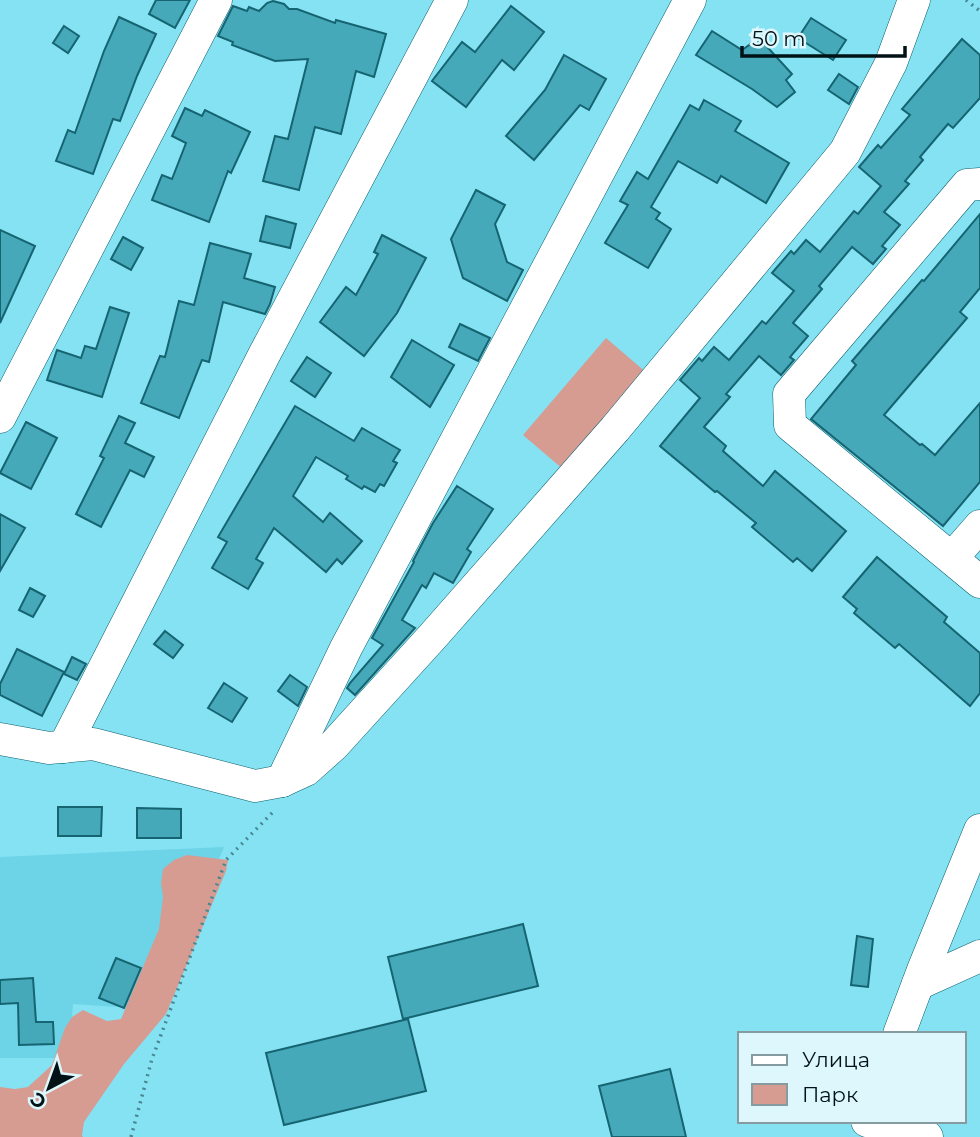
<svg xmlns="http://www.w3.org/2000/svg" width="980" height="1137" viewBox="0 0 980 1137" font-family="Montserrat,sans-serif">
  <rect width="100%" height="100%" fill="#84e2f3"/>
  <polygon fill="#6cd4e6" points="224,847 191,925 161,1010 73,1004 69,1058 0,1058 0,857"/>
  <g fill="#d69c91">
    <polygon points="606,338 648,374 564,470 523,435"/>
    <polygon points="187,855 228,860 226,871 166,1014 124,1064 84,1122 82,1135 83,1137 0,1137 0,1087 15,1089 28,1087 52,1065 65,1028 72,1017 83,1010 107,1021 121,1019 159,929 163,897 161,883 163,869 174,860"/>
  </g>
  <g fill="#45a9ba" stroke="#166471" stroke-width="2">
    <polygon points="156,0 190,0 175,28 149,14"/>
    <polygon points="273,1 284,4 289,9 297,9 335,23 336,20 386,34 374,77 356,71 341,134 315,127 299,190 263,181 275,136 288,139 308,59 275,61 232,45 233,42 218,36 233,6 247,11 249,7 259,11 267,3"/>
    <polygon points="511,6 544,32 514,70 502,60 466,107 432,81 462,42 475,52"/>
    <polygon points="119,17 156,34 137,76 120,121 113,119 93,174 56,161 68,130 75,133 104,51"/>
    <polygon points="811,18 846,40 833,60 798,38"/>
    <polygon points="64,26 79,36 68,53 53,43"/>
    <polygon points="712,31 742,50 759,38 792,74 786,80 795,92 777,107 752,89 696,55"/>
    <polygon points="962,39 980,55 980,98 953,128 948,124 920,157 923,160 905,181 909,184 884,212 900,225 882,246 886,249 873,264 852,247 819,286 822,289 793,323 808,336 790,357 794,360 781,375 759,356 726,394 730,397 704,427 726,446 723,451 763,486 775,471 846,531 812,571 797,558 793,562 752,527 756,523 717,491 715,492 660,446 700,398 680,380 699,358 702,361 714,347 729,360 762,321 766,324 794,291 772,273 791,251 794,254 806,240 820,252 854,211 858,214 881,186 859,167 878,145 881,148 910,115 902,109"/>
    <polygon points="564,55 606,79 589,110 580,105 534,160 506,136 545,90"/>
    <polygon points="839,74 858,87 849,104 828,90"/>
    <polygon points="704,100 741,121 735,131 789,163 766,203 721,176 717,183 678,161 651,207 660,213 656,219 671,229 648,268 605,243 628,205 620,201 637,172 648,179 690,105 699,110"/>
    <polygon points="185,108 202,116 205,110 250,132 231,173 228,171 209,222 152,200 162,175 172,179 186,143 172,136"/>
    <polygon points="476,190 505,205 495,224 507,262 523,270 507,301 463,278 451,239"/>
    <polygon points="980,214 980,288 960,312 967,318 884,415 920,445 922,444 935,455 980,403 980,482 943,526 811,419 856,365 852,361 922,280 924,281"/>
    <polygon points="266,216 296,224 290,248 260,241"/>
    <polygon points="0,230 35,246 0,323"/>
    <polygon points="382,235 426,258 397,313 364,356 320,322 346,287 356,295 378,254 374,252"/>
    <polygon points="123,237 143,248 131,270 111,259"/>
    <polygon points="210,243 251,254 244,278 275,287 270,304 265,314 223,302 209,362 202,360 179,418 141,403 160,356 165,357 179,301 194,305"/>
    <polygon points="110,307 129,313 102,397 47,380 57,350 81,358 85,346 96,349"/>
    <polygon points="460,324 490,338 478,361 449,347"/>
    <polygon points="412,340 454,365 430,407 391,377"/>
    <polygon points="307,357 331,373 315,397 291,381"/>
    <polygon points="295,406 354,441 362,428 400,450 393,461 397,463 384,486 380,484 375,492 364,486 362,489 346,479 348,476 316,457 293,496 323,522 330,513 362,541 342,564 337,559 326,572 274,528 256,559 263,563 248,589 212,568 227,542 218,537"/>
    <polygon points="119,416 135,423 125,443 154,457 144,477 130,470 101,527 76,514 104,458 100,456"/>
    <polygon points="26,422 57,438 31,489 0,473"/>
    <polygon points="457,486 493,509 467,549 471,552 453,583 434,573 426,588 422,585 402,620 415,628 355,695 347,688 350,683 383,645 372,638 414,562 413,561 433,523"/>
    <polygon points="0,514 25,528 0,571"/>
    <polygon points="877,557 947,617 944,622 980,653 980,693 970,706 899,644 895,648 854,613 857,609 843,597"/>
    <polygon points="30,588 45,596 33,617 19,610"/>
    <polygon points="165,631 183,645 173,658 154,644"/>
    <polygon points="17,649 64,672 42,716 0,695 0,684"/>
    <polygon points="72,657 86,664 77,680 64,674"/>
    <polygon points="290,675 307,687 298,706 278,691"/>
    <polygon points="224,683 247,698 232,722 208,708"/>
    <polygon points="58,807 102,807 101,836 58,836"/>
    <polygon points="137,808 181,809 181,838 137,838"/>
    <polygon points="523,924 538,986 403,1019 388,957"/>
    <polygon points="857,936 873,939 868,987 851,985"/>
    <polygon points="116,958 141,968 124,1008 99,998"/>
    <polygon points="33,978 36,1022 53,1022 54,1044 19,1045 18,1003 0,1004 0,980"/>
    <polygon points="408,1019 426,1091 284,1125 266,1053"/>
    <polygon points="670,1069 686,1137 612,1137 599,1086"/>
  </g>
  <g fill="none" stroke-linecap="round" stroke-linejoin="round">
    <g stroke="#0c5f6b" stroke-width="33">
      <g id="minor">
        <polyline points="980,184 967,185 789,394 790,425 980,582"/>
        <polyline points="0,417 216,0"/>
        <polyline points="952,558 980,526"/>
        <polyline points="0,739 49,748 93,744 255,786 282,781 346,648 690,0"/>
        <polyline points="64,747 264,355 452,0"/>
        <polyline points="282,781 306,770 334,745 433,636 615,429 845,152 891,63 914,0"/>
        <polyline points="918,984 980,956"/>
        <polyline points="899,1034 923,970 980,830"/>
        <polyline points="867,1121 927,1137"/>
      </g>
    </g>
    <g stroke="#4a8691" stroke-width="3.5" stroke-dasharray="2 5" stroke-linecap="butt">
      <polyline points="966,0 980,11"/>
      <polyline points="131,1137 152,1059 226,860 274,811"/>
    </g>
    <use href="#minor" stroke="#fff" stroke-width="32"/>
  </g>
  <rect x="738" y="1032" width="228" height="91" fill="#ddf7fc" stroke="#859ba0" stroke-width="2"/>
  <rect x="752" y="1055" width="35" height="10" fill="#ffffff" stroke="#859ba0" stroke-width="2"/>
  <text x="802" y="1067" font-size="21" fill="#011216">Улица</text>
  <rect x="752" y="1084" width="35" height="21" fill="#d69c91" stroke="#859ba0" stroke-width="2"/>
  <text x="802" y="1102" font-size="21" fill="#011216">Парк</text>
  <g transform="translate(49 1088) rotate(221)" stroke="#ddf7fc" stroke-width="5" paint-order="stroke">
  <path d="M0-5L12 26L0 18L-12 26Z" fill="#011216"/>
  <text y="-10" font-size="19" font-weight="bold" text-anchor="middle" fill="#011216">С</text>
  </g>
  <path d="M742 46v10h163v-10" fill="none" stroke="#011216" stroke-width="3.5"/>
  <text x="752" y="46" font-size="21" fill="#011216" stroke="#ddf7fc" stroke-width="5" paint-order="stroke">50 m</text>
</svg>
